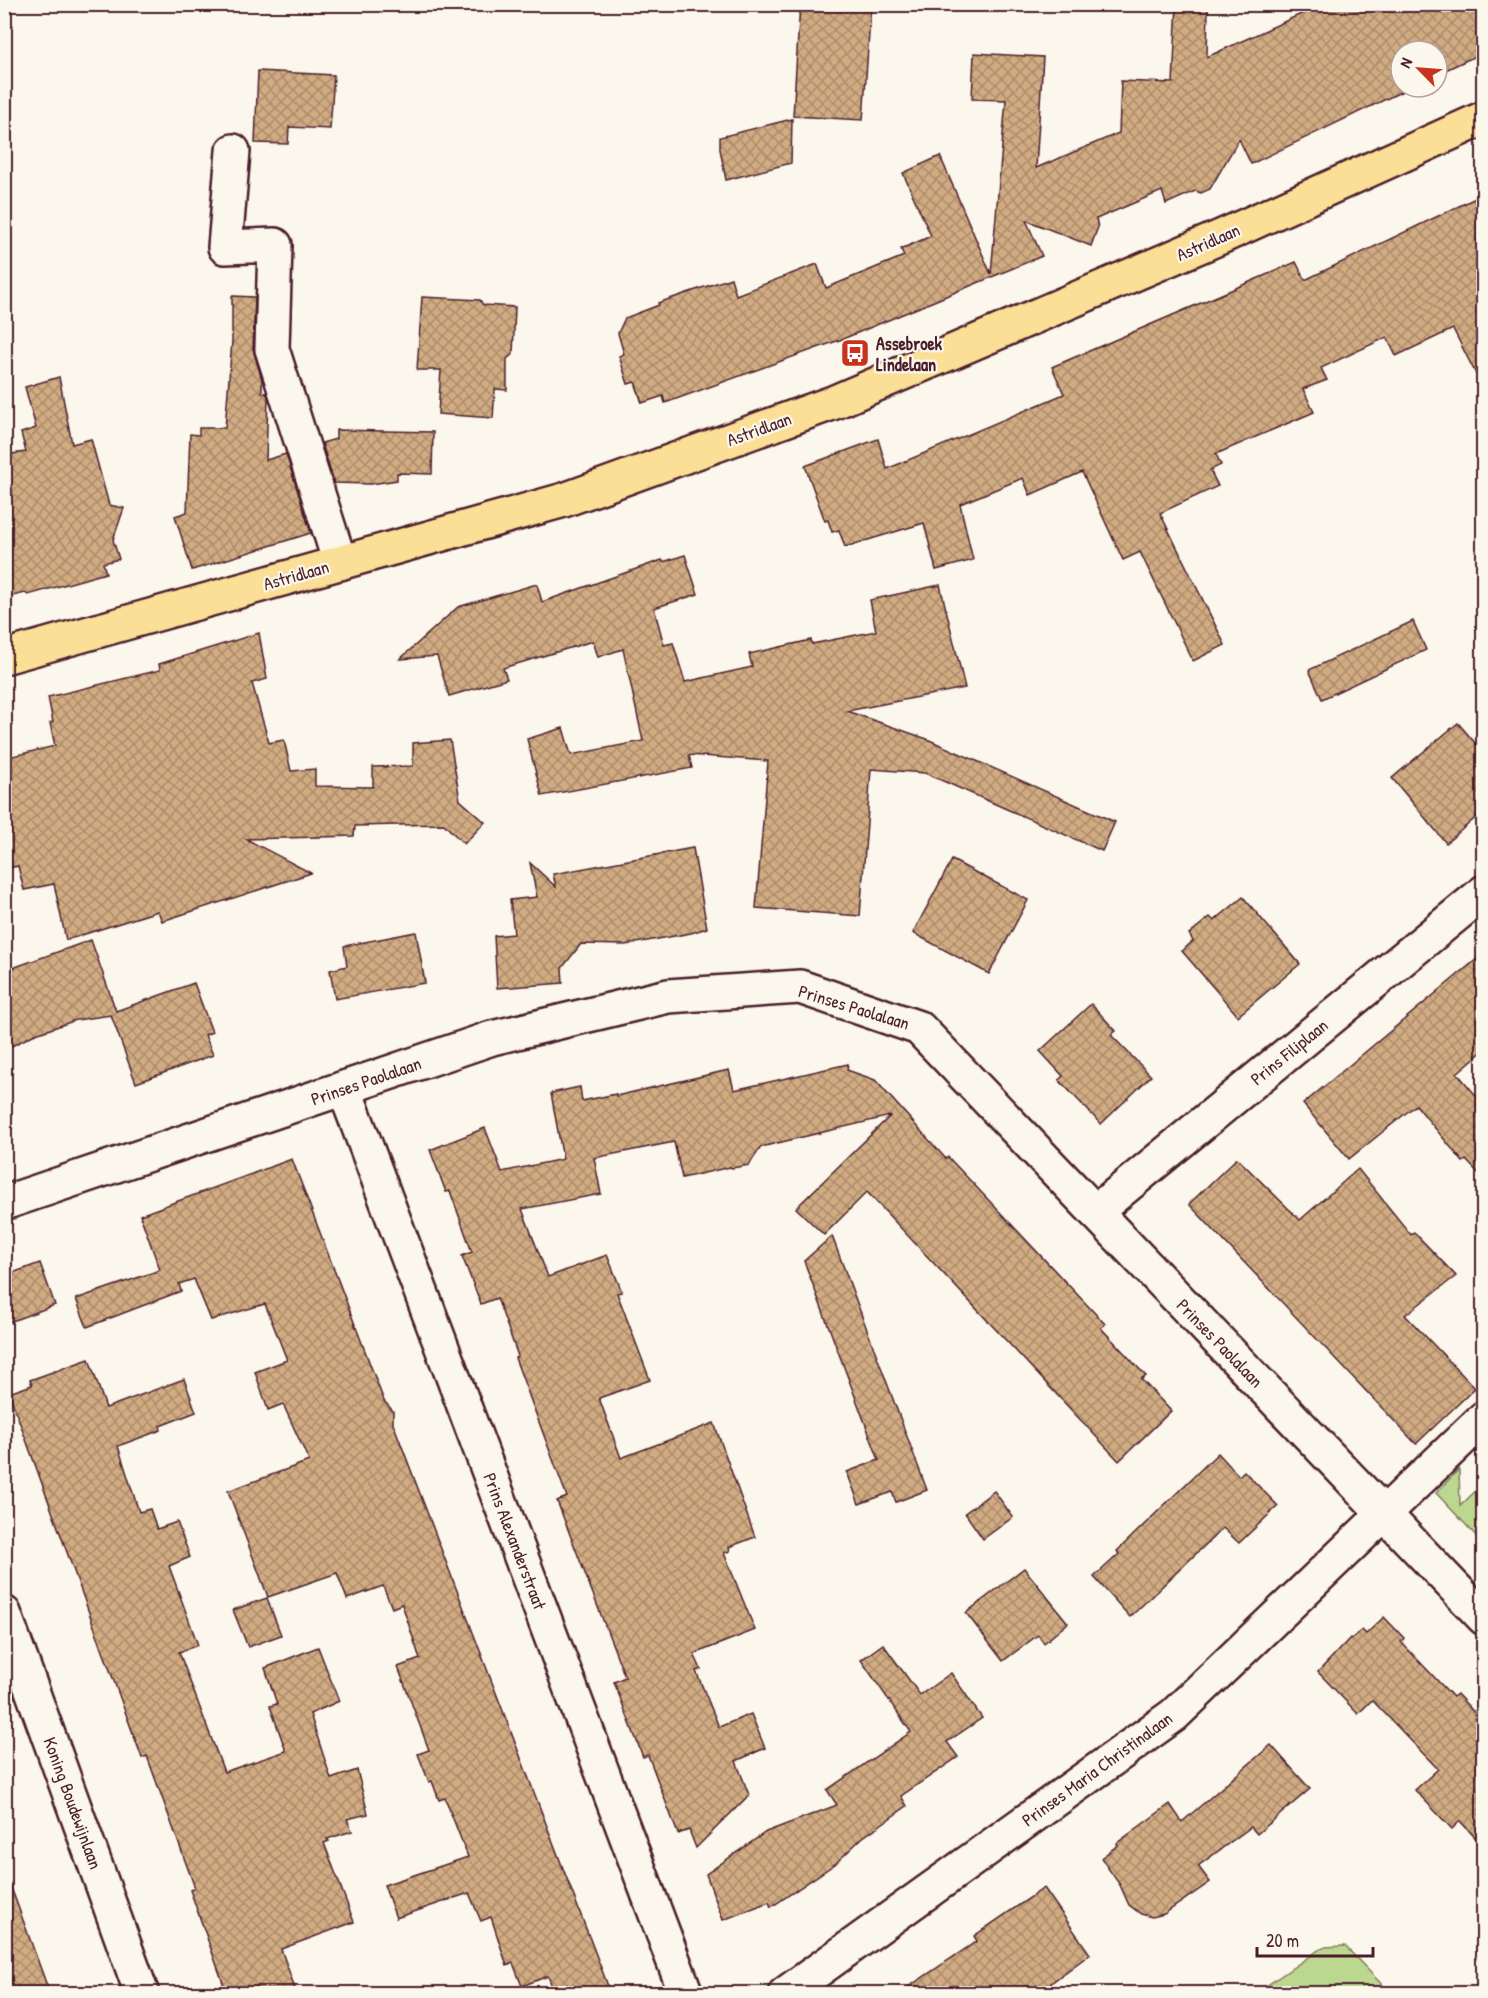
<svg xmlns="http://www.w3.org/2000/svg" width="1488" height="1998" viewBox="0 0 1488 1998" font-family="'Patrick Hand',sans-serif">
  <defs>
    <pattern id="building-cross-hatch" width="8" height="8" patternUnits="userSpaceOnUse" patternTransform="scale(1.5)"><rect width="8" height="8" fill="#d1ac83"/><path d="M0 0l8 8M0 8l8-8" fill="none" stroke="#ac8b6b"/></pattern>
  </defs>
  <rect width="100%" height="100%" fill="#fbf7ec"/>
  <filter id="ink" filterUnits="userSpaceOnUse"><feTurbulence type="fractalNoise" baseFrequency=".0167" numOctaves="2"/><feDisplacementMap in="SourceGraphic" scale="12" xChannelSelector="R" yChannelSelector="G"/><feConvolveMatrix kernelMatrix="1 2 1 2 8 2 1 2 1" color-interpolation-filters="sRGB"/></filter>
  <g filter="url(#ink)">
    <g fill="#bcd78f" stroke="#837b5d" stroke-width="1.5">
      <polygon points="1459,1469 1460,1506 1483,1484 1483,1543 1436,1493"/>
      <polygon points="1345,1946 1390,1993 1256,1993 1323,1947"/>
    </g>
    <g fill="url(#building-cross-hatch)" stroke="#4a1f2b" stroke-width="1.5">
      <polygon points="800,4 871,4 863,120 793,116"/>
      <polygon points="1177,4 1208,4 1207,57 1323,4 1477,4 1484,18 1484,52 1437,74 1437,51 1401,51 1401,87 1411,87 1251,164 1239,139 1210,189 1201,193 1195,191 1166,204 1162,191 1096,219 1098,227 1091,246 1026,220 1042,256 845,338 665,403 663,396 642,403 635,382 628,384 619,356 624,354 618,333 625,318 659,305 658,303 731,278 736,295 817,264 826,288 904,256 901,249 931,236 903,173 940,156 991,274 1006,100 972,99 974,53 1043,57 1036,168 1119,133 1121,81 1173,83"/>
      <polygon points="258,71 334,75 330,129 289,127 288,144 255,143"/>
      <polygon points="792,119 791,163 726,180 720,149 720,137"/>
      <polygon points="1484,194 1484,390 1453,329 1396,356 1387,337 1321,368 1327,380 1303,389 1314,412 1216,454 1221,465 1210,470 1218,486 1160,513 1225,645 1193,661 1140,552 1123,560 1082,472 1030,495 1023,478 960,504 973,560 936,570 924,523 845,547 839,530 832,532 828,520 825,521 805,466 878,439 887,469 1064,394 1052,367 1296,262 1305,280"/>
      <polygon points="232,296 255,297 253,349 262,380 262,393 266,393 268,397 266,460 286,454 311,533 192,570 175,516 187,512 190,434 199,435 199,428 225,428 232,341"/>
      <polygon points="422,297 480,300 483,305 515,307 513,354 507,359 507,390 495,389 493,418 438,414 441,370 417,370"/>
      <polygon points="59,377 72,444 91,439 109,505 124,508 113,540 119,559 103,563 106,573 28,595 25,593 4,598 4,455 26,452 21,433 36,428 25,387"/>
      <polygon points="336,430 433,432 432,474 397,473 397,480 371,484 334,483 322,443 336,439"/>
      <polygon points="685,555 698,594 654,608 664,645 673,643 685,682 752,667 749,654 811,640 812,644 876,631 870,600 940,585 965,688 847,711 927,739 1115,822 1102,851 925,773 871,769 860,916 756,908 768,761 689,755 692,768 542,796 527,739 563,728 571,755 643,741 623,649 598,657 593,641 503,668 507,679 449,696 437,656 400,659 458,607 537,584 542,602 662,560 663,562"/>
      <polygon points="1413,621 1426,650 1322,699 1309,670"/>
      <polygon points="259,633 267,679 252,683 269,743 284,740 291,771 315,769 315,786 373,787 373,767 413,766 413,743 450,740 460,800 485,822 464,844 444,824 355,826 354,836 246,839 311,873 162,921 158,911 66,940 54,884 24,890 18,866 4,869 4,758 55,746 50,723 53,722 48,697 160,670 159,664"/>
      <polygon points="1458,723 1484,753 1484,811 1446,843 1392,778"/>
      <polygon points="693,848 707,928 691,933 625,945 581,944 562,968 563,983 497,988 494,936 514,934 510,900 537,897 530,863 556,887 553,874"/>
      <polygon points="952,860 1028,900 989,974 913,933"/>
      <polygon points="1243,897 1300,964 1238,1016 1182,951 1193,941 1189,934 1210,917 1214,921"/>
      <polygon points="416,932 425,983 335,999 330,970 347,966 344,946"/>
      <polygon points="91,940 116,1011 194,983 212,1032 205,1035 213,1055 136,1083 111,1015 76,1020 33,1035 4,1050 4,971"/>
      <polygon points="1484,953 1484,1050 1457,1073 1484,1105 1484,1179 1466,1160 1463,1162 1416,1105 1349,1159 1303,1104"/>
      <polygon points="1091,1004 1116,1031 1111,1035 1151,1076 1101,1124 1059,1080 1063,1076 1040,1051"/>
      <polygon points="848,1064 847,1070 875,1080 946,1159 948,1157 1105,1324 1101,1328 1146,1376 1141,1379 1171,1411 1119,1461 867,1192 824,1235 796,1208 890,1116 761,1147 749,1165 732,1168 730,1167 682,1178 674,1142 594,1158 601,1194 522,1209 548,1277 607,1255 622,1292 617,1293 650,1380 599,1398 621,1458 714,1423 755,1537 729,1547 730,1551 724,1553 755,1630 694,1654 701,1669 696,1671 719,1727 751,1714 765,1748 736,1761 749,1795 696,1848 689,1830 678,1834 648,1755 643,1757 614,1682 625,1677 557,1501 567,1497 515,1358 518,1356 497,1298 481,1304 462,1256 472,1252 450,1191 446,1192 430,1150 485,1128 502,1172 563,1159 551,1093 580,1087 582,1101 616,1094 616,1096 729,1070 734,1090"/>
      <polygon points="1237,1158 1300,1220 1358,1169 1411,1235 1414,1232 1456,1276 1405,1315 1475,1388 1416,1444 1189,1204"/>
      <polygon points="292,1159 384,1401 393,1411 393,1423 611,1994 555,1994 548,1976 522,1986 513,1963 507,1966 491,1917 481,1921 469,1893 396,1918 384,1885 468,1857 445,1798 439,1800 432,1781 429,1782 418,1754 429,1750 398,1667 420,1659 402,1604 392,1608 383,1586 347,1599 337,1573 268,1597 228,1491 309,1461 283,1404 268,1410 255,1372 287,1360 265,1304 211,1320 194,1279 179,1284 181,1291 87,1327 76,1299 160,1270 140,1215"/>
      <polygon points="832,1236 927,1490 896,1502 892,1492 859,1504 847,1472 879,1460 804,1261"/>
      <polygon points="40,1263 55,1305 4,1324 4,1276"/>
      <polygon points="89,1359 106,1408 184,1379 196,1412 160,1426 161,1430 118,1446 139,1512 150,1509 157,1529 177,1522 190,1557 169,1566 198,1645 179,1652 224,1772 286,1751 270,1706 277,1704 265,1668 318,1647 339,1701 310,1714 331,1779 357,1770 368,1814 347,1819 352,1831 327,1839 329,1841 324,1843 354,1922 281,1949 297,1994 227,1994 190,1890 195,1888 147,1756 142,1758 9,1393 32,1385 30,1380"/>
      <polygon points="1218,1453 1239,1476 1244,1471 1278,1506 1239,1543 1223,1528 1130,1617 1094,1577 1119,1554 1117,1551"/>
      <polygon points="994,1491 1013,1517 983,1539 965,1513"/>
      <polygon points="1024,1568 1068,1623 1044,1643 1038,1635 1003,1661 966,1613"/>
      <polygon points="267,1598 281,1635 248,1647 233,1610"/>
      <polygon points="1384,1617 1404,1638 1401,1642 1453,1697 1457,1694 1484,1723 1484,1847 1460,1821 1452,1829 1415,1790 1438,1769 1372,1700 1358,1714 1318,1672 1350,1638 1351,1639 1362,1630 1366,1634"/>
      <polygon points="883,1644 920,1695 951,1673 982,1718 947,1742 958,1757 901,1796 907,1806 862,1838 835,1864 771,1907 769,1902 723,1920 706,1874 766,1832 837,1805 827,1790 911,1732 861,1660"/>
      <polygon points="1271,1745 1310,1789 1257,1834 1251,1827 1198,1866 1210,1882 1164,1914 1152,1917 1141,1914 1129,1905 1120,1885 1101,1858 1118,1845 1117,1843 1170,1804 1182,1822"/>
      <polygon points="8,1879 50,1994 4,1994 4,1880"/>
      <polygon points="1044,1888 1090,1954 1036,1994 898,1994 977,1941 974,1936"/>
    </g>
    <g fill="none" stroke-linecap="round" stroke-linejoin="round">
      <g stroke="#4a1f2b" stroke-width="38">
        <g id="minor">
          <polyline points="233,151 225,247 275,245 272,349 340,563"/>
          <polyline points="344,1088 686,1994"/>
          <polyline points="4,1203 492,1038 668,996 800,987 919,1028 1484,1618"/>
          <polyline points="1095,1212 1484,892"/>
          <polyline points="4,1613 142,1994"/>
          <polyline points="785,1994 1174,1715 1484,1418"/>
        </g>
      </g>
      <g stroke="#4a1f2b" stroke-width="38">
        <polyline id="major" points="4,657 564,500 835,402 1223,236 1484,118"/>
      </g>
      <use href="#minor" stroke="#fbf7ec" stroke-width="33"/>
      <use href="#major" stroke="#fbdf96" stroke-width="33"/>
    </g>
  </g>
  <defs>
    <g id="bus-square" transform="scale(1.5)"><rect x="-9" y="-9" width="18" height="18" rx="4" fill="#c8321e" stroke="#fbf7ec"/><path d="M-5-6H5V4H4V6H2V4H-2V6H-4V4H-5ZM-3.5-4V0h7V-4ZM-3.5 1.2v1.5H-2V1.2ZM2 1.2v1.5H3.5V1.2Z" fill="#fff"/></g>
  </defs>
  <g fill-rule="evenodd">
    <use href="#bus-square" x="855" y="353"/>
  </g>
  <g text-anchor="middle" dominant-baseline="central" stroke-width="4.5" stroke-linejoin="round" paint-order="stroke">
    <g font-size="18" fill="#4a1f2b" stroke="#fbf7ec">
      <text transform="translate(1208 242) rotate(-24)">Astridlaan</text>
      <text transform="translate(759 429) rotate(-20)">Astridlaan</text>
      <text transform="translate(296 575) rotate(-16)">Astridlaan</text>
      <text transform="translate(854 1007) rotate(17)">Prinses Paolalaan</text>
      <text transform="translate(1289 1052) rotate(-39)">Prins Filiplaan</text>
      <text transform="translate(366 1081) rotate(-19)">Prinses Paolalaan</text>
      <text transform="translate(1220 1343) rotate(46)">Prinses Paolalaan</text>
      <text transform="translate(515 1541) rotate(69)">Prins Alexanderstraat</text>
      <text transform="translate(1097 1769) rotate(-36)">Prinses Maria Christinalaan</text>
      <text transform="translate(73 1803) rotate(70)">Koning Boudewijnlaan</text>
    </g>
    <g font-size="18" font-weight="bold" fill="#4a1f2b" stroke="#fbf7ec" text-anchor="start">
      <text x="876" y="343">Assebroek<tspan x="876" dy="21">Lindelaan</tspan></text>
    </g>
  </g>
  <rect width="1488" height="1998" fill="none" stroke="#fbf7ec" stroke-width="24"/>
  <rect x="12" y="12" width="1464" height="1974" fill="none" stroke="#4a1f2b" stroke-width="2" filter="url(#ink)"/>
  <g transform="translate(1419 69) rotate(295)"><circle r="28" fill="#fbf7ec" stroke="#b4a19f" stroke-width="1.5"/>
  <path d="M0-4.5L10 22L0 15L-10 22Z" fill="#c8321e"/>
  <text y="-9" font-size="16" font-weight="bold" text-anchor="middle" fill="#4a1f2b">N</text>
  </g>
  <path d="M1257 1947v9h116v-9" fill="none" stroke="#4a1f2b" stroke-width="3"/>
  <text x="1266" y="1947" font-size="18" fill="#4a1f2b" stroke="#fbf7ec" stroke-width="4.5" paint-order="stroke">20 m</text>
</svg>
